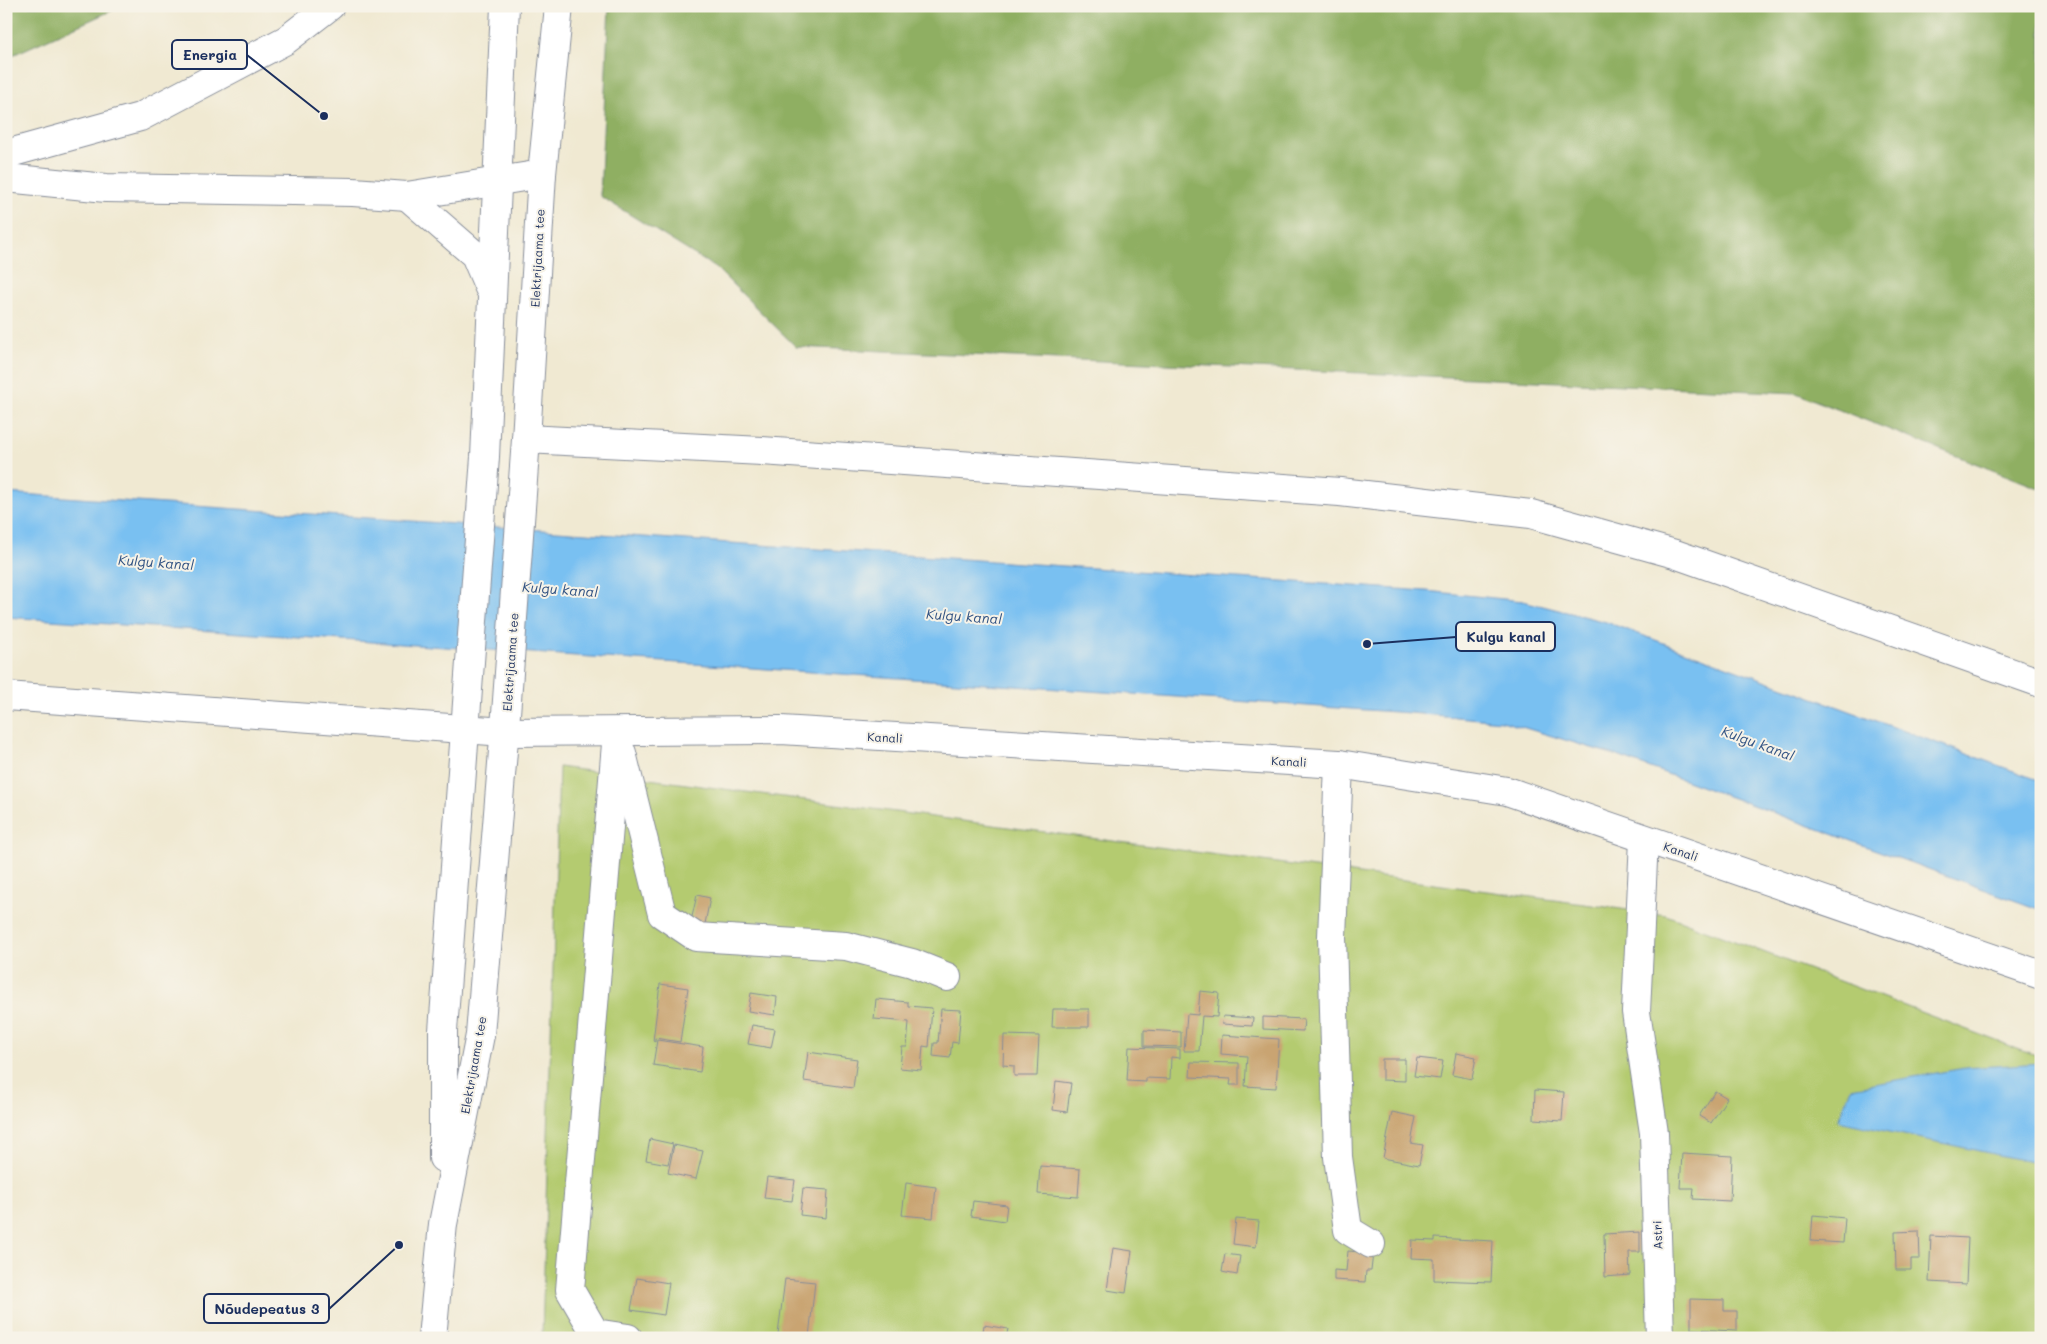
<svg xmlns="http://www.w3.org/2000/svg" width="2047" height="1344" viewBox="0 0 2047 1344" font-family="Mali,sans-serif">
  <rect width="100%" height="100%" fill="#f7f3e8"/>
  <filter id="ink" filterUnits="userSpaceOnUse"><feTurbulence type="fractalNoise" baseFrequency=".02" numOctaves="2"/><feDisplacementMap in="SourceGraphic" scale="10" xChannelSelector="R" yChannelSelector="G"/><feConvolveMatrix kernelMatrix="1 2 1 2 8 2 1 2 1" color-interpolation-filters="sRGB"/></filter>
  <filter id="wash" filterUnits="userSpaceOnUse"><feTurbulence type="fractalNoise" baseFrequency=".0096" numOctaves="4" result="noise"/><feDisplacementMap in="SourceGraphic" scale="20" xChannelSelector="R" yChannelSelector="G"/><feGaussianBlur stdDeviation="1.12" result="paint"/><feColorMatrix in="noise" values="0 0 0 0 0 0 0 0 0 0 0 0 0 0 0 0 0 1.4 0 .05"/><feComposite in="paint" operator="in"/></filter>
  <g filter="url(#wash)">
    <rect width="100%" height="100%" fill="#f0e9d2"/>
    <polygon fill="#b4cb70" stroke="#687d67" points="559,767 1666,915 2041,1058 2041,1338 542,1338"/>
    <g fill="#8faf62" stroke="#556f60">
      <polygon points="6,6 122,6 6,58"/>
      <polygon points="609,6 2041,6 2041,489 1796,393 796,347 716,268 600,196"/>
    </g>
    <g fill="#79c0f1" stroke="#4a78a8">
      <polygon points="6,493 1426,591 1523,601 1606,622 2041,781 2041,910 1615,755 1502,721 1410,713 6,617"/>
      <polygon points="2041,1063 2041,1164 1838,1121 1851,1088 1965,1068"/>
    </g>
    <g id="blocks">
      <g fill="#c9a472">
        <polygon points="697,895 710,898 705,924 691,921"/>
        <polygon points="660,984 688,988 680,1042 655,1038 655,1042 653,1041"/>
        <polygon points="1200,991 1219,993 1217,1017 1202,1016 1199,1051 1184,1051 1187,1014 1198,1015"/>
        <polygon points="751,993 777,997 775,1015 748,1011"/>
        <polygon points="876,999 908,1002 908,1006 932,1008 929,1047 923,1046 921,1070 900,1068 902,1047 907,1047 909,1022 874,1019"/>
        <polygon points="941,1009 961,1010 958,1043 952,1042 950,1058 933,1056 934,1043 938,1043"/>
        <polygon points="1053,1009 1089,1009 1089,1027 1052,1027"/>
        <polygon points="1223,1016 1253,1018 1252,1026 1222,1024"/>
        <polygon points="1263,1017 1304,1019 1303,1031 1263,1029"/>
        <polygon points="752,1025 775,1029 771,1048 748,1044"/>
        <polygon points="1144,1030 1181,1032 1181,1047 1144,1046"/>
        <polygon points="1004,1035 1039,1036 1037,1076 1014,1076 1014,1066 1003,1065"/>
        <polygon points="1222,1035 1279,1039 1276,1088 1245,1086 1247,1056 1221,1054"/>
        <polygon points="657,1040 703,1047 700,1072 653,1065"/>
        <polygon points="1129,1047 1180,1049 1180,1058 1171,1057 1170,1079 1146,1078 1146,1082 1127,1081"/>
        <polygon points="808,1052 857,1059 853,1088 804,1081"/>
        <polygon points="1456,1053 1476,1057 1472,1079 1452,1075"/>
        <polygon points="1417,1058 1443,1061 1440,1079 1414,1076"/>
        <polygon points="1382,1059 1405,1059 1405,1081 1382,1080"/>
        <polygon points="1191,1062 1239,1063 1239,1085 1230,1085 1231,1079 1190,1077"/>
        <polygon points="1056,1081 1071,1083 1067,1112 1053,1110"/>
        <polygon points="1535,1090 1564,1092 1562,1121 1534,1119"/>
        <polygon points="1715,1091 1727,1098 1711,1123 1699,1116"/>
        <polygon points="1392,1112 1416,1117 1411,1143 1423,1145 1419,1165 1383,1158"/>
        <polygon points="650,1139 673,1144 668,1164 646,1160"/>
        <polygon points="674,1145 703,1151 696,1179 668,1173"/>
        <polygon points="1682,1153 1732,1156 1730,1201 1693,1199 1694,1188 1680,1188"/>
        <polygon points="1040,1166 1080,1169 1078,1197 1038,1194"/>
        <polygon points="767,1177 795,1180 792,1201 764,1198"/>
        <polygon points="906,1183 936,1187 933,1218 902,1215"/>
        <polygon points="803,1188 828,1190 826,1218 800,1215"/>
        <polygon points="973,1201 1007,1205 1005,1221 971,1216"/>
        <polygon points="1813,1215 1845,1218 1843,1243 1811,1241"/>
        <polygon points="1236,1219 1259,1221 1256,1247 1233,1244"/>
        <polygon points="1919,1231 1920,1259 1911,1259 1911,1270 1896,1270 1895,1232"/>
        <polygon points="1640,1232 1640,1252 1629,1252 1630,1275 1605,1277 1604,1234"/>
        <polygon points="1931,1236 1968,1238 1966,1284 1929,1282"/>
        <polygon points="1435,1238 1493,1241 1491,1282 1434,1280 1434,1259 1411,1258 1412,1240 1435,1241"/>
        <polygon points="1113,1248 1132,1251 1126,1293 1107,1290"/>
        <polygon points="1348,1251 1373,1253 1371,1271 1366,1271 1365,1282 1334,1280 1334,1270 1346,1271"/>
        <polygon points="1225,1254 1240,1256 1237,1275 1222,1272"/>
        <polygon points="637,1278 669,1283 664,1315 631,1310"/>
        <polygon points="785,1279 815,1282 809,1337 778,1334"/>
        <polygon points="1691,1299 1724,1300 1724,1311 1737,1311 1737,1331 1691,1329"/>
        <polygon points="984,1325 1008,1329 1006,1338 982,1338"/>
      </g>
    </g>
  </g>
  <g filter="url(#ink)">
    <use href="#blocks" fill-opacity="0" stroke="#868c98" stroke-width="1"/>
    <g fill="none" stroke-linecap="round" stroke-linejoin="round">
      <g stroke="#868c98" stroke-width="30">
        <g id="minor">
          <polyline points="6,154 140,117 286,40 330,6"/>
          <polyline points="6,178 106,188 353,192 407,196 542,174"/>
          <polyline points="407,196 475,255 489,288"/>
          <polyline points="526,439 762,451 1340,492 1531,514 1675,554 2041,683"/>
          <polyline points="6,696 505,732 781,730 1339,764 1507,791 2041,975"/>
          <polyline points="617,732 570,1290 595,1333 628,1338"/>
          <polyline points="622,753 662,914 696,937 846,946 912,963 947,977"/>
          <polyline points="1339,764 1332,937 1338,1157 1348,1230 1371,1244"/>
          <polyline points="1644,839 1636,1012 1654,1133 1660,1338"/>
          <polyline points="443,1158 443,1031 485,457 505,6"/>
          <polyline points="432,1338 443,1224 480,1035 506,714 526,439 542,174 559,6"/>
        </g>
      </g>
      <use href="#minor" stroke="#fff" stroke-width="28"/>
    </g>
  </g>
  <g text-anchor="middle" dominant-baseline="central" stroke-width="4" stroke-linejoin="round" paint-order="stroke">
    <g font-size="12" fill="#1b2f5e" stroke="#f7f3e8">
      <text transform="translate(537 258) rotate(-87)">Elektrijaama tee</text>
      <text transform="translate(510 662) rotate(-86)">Elektrijaama tee</text>
      <text transform="translate(885 737) rotate(3)">Kanali</text>
      <text transform="translate(1289 761) rotate(3)">Kanali</text>
      <text transform="translate(1681 851) rotate(19)">Kanali</text>
      <text transform="translate(473 1065) rotate(-80)">Elektrijaama tee</text>
      <text transform="translate(1657 1235) rotate(-92)">Astri</text>
    </g>
    <g font-size="14" font-style="italic" fill="#325383" stroke="#f7f3e8">
      <text transform="translate(156 562) rotate(4)">Kulgu kanal</text>
      <text transform="translate(560 589) rotate(4)">Kulgu kanal</text>
      <text transform="translate(964 616) rotate(4)">Kulgu kanal</text>
      <text transform="translate(1758 743) rotate(20)">Kulgu kanal</text>
    </g>
  </g>
  <path fill="none" stroke="#1b2f5e" stroke-width="2" d="M324 116L247 55M1367 644L1456 637M399 1245L329 1309"/>
  <g fill="#1b2f5e" stroke="#f7f3e8" stroke-width="2">
    <circle cx="324" cy="116" r="5"/>
    <circle cx="1367" cy="644" r="5"/>
    <circle cx="399" cy="1245" r="5"/>
  </g>
  <g fill="#f7f3e8" stroke="#1b2f5e" stroke-width="2">
    <rect x="172" y="40" width="75" height="29" rx="5"/>
    <rect x="1456" y="622" width="99" height="29" rx="5"/>
    <rect x="204" y="1294" width="125" height="29" rx="5"/>
  </g>
  <g font-size="14" text-anchor="middle" font-weight="bold" fill="#1b2f5e">
    <text x="210" y="60">Energia</text>
    <text x="1506" y="642">Kulgu kanal</text>
    <text x="267" y="1314">Nõudepeatus 3</text>
  </g>
  <rect width="2047" height="1344" fill="none" stroke="#f7f3e8" stroke-width="25"/>
</svg>
